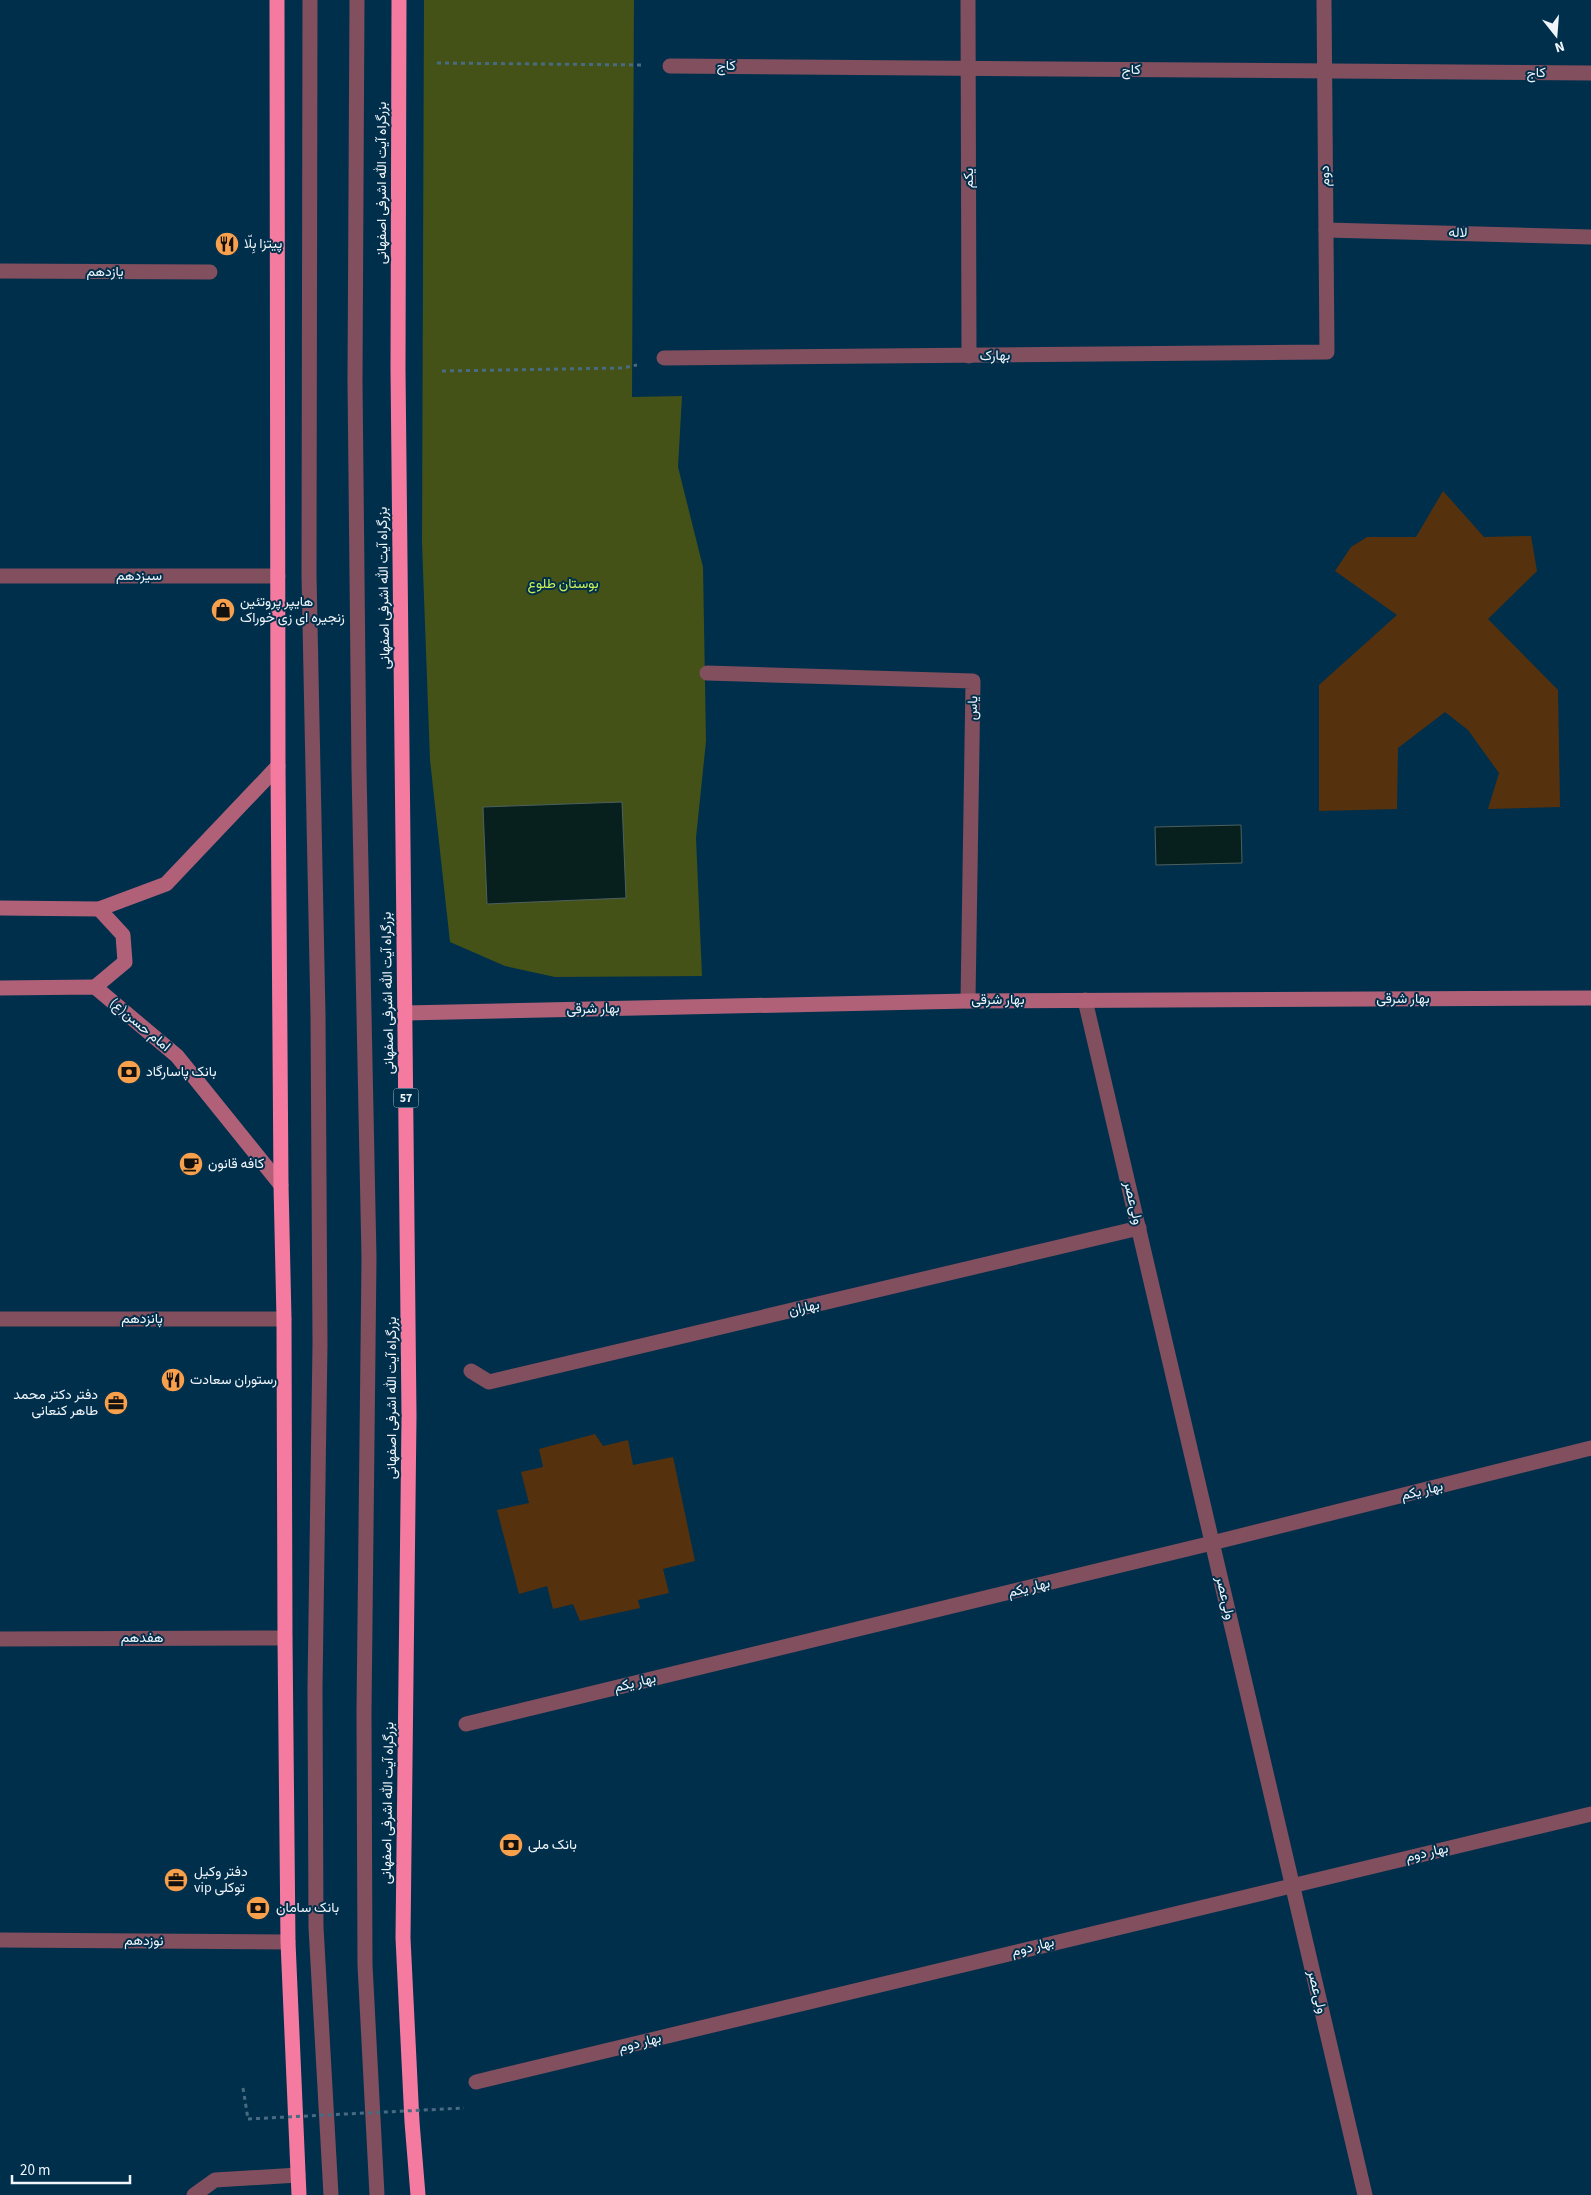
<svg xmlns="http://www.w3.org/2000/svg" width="1591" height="2195" viewBox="0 0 1591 2195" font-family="'Source Sans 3',Vazirmatn,sans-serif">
  <rect width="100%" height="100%" fill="#002f4c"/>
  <polygon fill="#445218" points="424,0 634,0 632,397 682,396 678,467 703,567 706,741 696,838 702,976 555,977 505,966 450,942 430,760 422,543"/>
  <g fill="#08201d" stroke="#4d605f">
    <polygon points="622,802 626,898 487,904 483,807"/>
    <polygon points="1241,825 1242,863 1156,865 1155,827"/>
  </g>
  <g fill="#55320d">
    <polygon points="1443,491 1484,537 1531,536 1537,571 1488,619 1558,690 1560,807 1488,809 1499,773 1468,730 1445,712 1398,748 1397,809 1319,811 1319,685 1397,615 1335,571 1351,547 1367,537 1416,537"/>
    <polygon points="595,1434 603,1446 628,1440 633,1465 673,1457 695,1561 663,1569 669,1593 638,1600 640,1608 580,1621 573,1604 553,1609 547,1586 519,1594 497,1510 529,1503 521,1472 543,1467 539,1449"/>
  </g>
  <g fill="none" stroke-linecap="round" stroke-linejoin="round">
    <g stroke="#496b81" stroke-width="3" stroke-dasharray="4 4" stroke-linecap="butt">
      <polyline points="437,63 642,65"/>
      <polyline points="442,371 622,368 637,365"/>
      <polyline points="243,2088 248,2119"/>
    </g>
    <g stroke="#814f5d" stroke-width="15">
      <polyline points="310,0 309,575 318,1015 320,1344 315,1688 316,1927 331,2195"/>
      <polyline points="357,0 355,380 359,770 369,1258 364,1712 365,1965 377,2195"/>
    </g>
    <g stroke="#814f5d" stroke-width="15">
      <polyline points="968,0 969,356"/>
      <polyline points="670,66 1591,73"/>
      <polyline points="1326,230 1591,237"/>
      <polyline points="0,271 210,272"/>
      <polyline points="664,358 1327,352 1324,0"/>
      <polyline points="0,576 278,576"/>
      <polyline points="707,673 973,681 968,1001"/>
      <polyline points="1085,1000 1365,2195"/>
      <polyline points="0,1319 284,1319"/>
      <polyline points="471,1371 489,1382 1139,1228"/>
      <polyline points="0,1639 285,1638"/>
      <polyline points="466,1724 1212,1543 1591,1448"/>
      <polyline points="0,1940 288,1942"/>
      <polyline points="476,2082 1591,1814"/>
      <polyline points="194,2195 215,2180 298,2175"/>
    </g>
    <g stroke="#b06178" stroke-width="15">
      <polyline points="0,908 99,909 166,884 278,766"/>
      <polyline points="95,987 125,962 123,935 99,909"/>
      <polyline points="0,988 95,987 177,1056 281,1185"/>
      <polyline points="405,1013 968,1001 1591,998"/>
    </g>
    <g stroke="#f47aa0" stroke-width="15">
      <polyline points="277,0 278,766 281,1185 284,1319 285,1638 288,1942 299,2195"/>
      <polyline points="399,0 398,369 409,1416 403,1938 412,2122 418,2195"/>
    </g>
    <polyline stroke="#496b81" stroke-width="3" stroke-dasharray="4 4" stroke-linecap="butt" points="248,2119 464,2108"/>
  </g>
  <defs>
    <g id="restaurant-disc" transform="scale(1.25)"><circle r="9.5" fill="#f8a04b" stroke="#002f4c"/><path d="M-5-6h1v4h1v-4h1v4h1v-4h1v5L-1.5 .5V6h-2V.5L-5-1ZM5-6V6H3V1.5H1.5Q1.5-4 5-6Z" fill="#111"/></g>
    <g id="shop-disc" transform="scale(1.25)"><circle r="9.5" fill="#f8a04b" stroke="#002f4c"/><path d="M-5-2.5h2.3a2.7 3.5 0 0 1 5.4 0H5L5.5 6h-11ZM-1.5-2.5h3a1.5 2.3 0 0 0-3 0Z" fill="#111"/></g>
    <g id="bank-disc" transform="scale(1.25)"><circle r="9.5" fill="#f8a04b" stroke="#002f4c"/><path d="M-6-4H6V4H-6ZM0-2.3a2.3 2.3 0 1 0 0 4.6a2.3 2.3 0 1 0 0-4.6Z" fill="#111"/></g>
    <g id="cafe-disc" transform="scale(1.25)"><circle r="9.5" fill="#f8a04b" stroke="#002f4c"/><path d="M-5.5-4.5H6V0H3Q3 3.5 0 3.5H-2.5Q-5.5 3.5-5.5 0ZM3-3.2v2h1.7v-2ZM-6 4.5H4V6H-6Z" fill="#111"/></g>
    <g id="office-disc" transform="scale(1.25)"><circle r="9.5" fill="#f8a04b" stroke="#002f4c"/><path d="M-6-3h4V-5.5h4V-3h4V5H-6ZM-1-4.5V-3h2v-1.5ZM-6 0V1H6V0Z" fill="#111"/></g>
  </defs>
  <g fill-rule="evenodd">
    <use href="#restaurant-disc" x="227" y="244"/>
    <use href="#shop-disc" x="223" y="610"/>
    <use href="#bank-disc" x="129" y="1072"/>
    <use href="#cafe-disc" x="191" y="1164"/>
    <use href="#restaurant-disc" x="173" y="1380"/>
    <use href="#office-disc" x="116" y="1403"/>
    <use href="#bank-disc" x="511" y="1845"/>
    <use href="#office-disc" x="176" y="1880"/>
    <use href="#bank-disc" x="258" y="1908"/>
  </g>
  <g text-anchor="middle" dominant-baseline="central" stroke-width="4" stroke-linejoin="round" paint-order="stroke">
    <rect fill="#002f4c" stroke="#a7bac6" stroke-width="1" x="393.5" y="1088.5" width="25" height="19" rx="4"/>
    <g font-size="12" font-weight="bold" fill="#eff5fa">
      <text x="406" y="1098">57</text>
    </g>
    <g font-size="14" fill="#eff5fa" stroke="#002f4c">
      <text x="726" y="66">کاج</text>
      <text x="1131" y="70">کاج</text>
      <text x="1536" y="73">کاج</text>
      <text transform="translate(1325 176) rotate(-91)">دوم</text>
      <text transform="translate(969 178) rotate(-90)">یکم</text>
      <text transform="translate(382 183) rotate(-90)">بزرگراه آیت الله اشرفی اصفهانی</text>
      <text transform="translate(1458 233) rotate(1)">لاله</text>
      <text x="105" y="272">یازدهم</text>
      <text transform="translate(995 356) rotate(-1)">بهارک</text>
      <text x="139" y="576">سیزدهم</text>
      <text transform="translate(384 588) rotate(-91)">بزرگراه آیت الله اشرفی اصفهانی</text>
      <text transform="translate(973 708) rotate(-89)">یاس</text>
      <text transform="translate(388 993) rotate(-91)">بزرگراه آیت الله اشرفی اصفهانی</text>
      <text x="1403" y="999">بهار شرقی</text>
      <text x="998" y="1000">بهار شرقی</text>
      <text transform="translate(593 1009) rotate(-1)">بهار شرقی</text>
      <text transform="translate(140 1025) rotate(40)">امام حسن(ع)</text>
      <text transform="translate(1133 1203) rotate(77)">ولی‌عصر</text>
      <text transform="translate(804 1308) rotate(-13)">بهاران</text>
      <text x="142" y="1319">پانزدهم</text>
      <text transform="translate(392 1398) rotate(-90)">بزرگراه آیت الله اشرفی اصفهانی</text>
      <text transform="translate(1422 1491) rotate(-14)">بهار یکم</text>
      <text transform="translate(1029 1588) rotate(-14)">بهار یکم</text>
      <text transform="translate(1225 1598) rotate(77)">ولی‌عصر</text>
      <text x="142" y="1638">هفدهم</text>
      <text transform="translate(635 1683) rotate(-14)">بهار یکم</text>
      <text transform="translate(388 1803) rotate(-89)">بزرگراه آیت الله اشرفی اصفهانی</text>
      <text transform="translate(1427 1853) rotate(-13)">بهار دوم</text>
      <text transform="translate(144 1941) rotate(1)">نوزدهم</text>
      <text transform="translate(1033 1947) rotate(-14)">بهار دوم</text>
      <text transform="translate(1317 1992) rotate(77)">ولی‌عصر</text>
      <text transform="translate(640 2043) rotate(-14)">بهار دوم</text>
    </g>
    <g font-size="14" fill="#eff5fa" stroke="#002f4c" text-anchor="start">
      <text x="244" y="244">پيتزا بِلّا</text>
      <text x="240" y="602">هایپر پروتئین<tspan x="240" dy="16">زنجیره ای زی خوراک</tspan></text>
      <text x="146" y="1072">بانک پاسارگاد</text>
      <text x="208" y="1164">کافه قانون</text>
      <text x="190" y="1380">رستوران سعادت</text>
      <text x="98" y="1395" text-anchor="end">دفتر دکتر محمد<tspan x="98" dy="16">طاهر کنعانی</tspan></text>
      <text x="528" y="1845">بانک ملی</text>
      <text x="194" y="1872">دفتر وکیل<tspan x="194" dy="16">vip توکلی</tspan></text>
      <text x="276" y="1908">بانک سامان</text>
    </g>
    <g font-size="14" fill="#caf054" stroke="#002f4c">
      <text x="563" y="584">بوستان طلوع</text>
    </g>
  </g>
  <g transform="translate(1556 35) rotate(163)" stroke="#002f4c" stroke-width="4" paint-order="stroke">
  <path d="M0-4L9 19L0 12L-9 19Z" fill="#eff5fa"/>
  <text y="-8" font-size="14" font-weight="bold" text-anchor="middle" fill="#eff5fa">N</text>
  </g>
  <path d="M12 2175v8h118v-8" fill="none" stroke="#eff5fa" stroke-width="2.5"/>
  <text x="20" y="2175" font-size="15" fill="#eff5fa" stroke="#002f4c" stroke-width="4" paint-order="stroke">20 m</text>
</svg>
